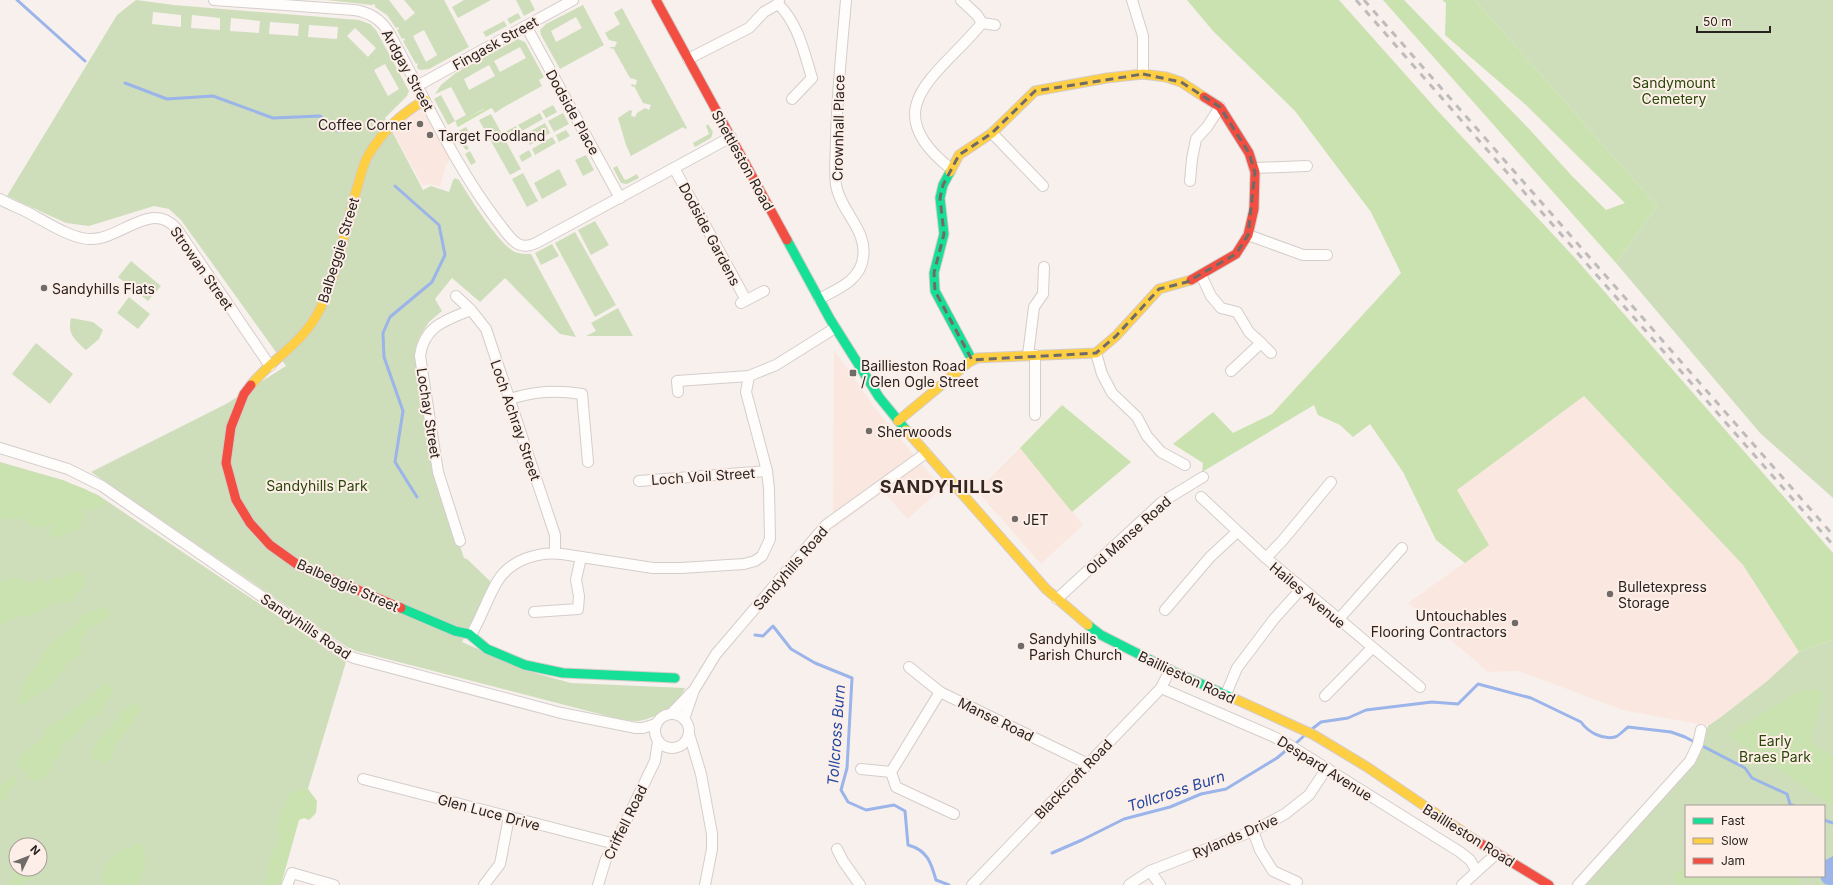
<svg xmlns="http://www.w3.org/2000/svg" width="1833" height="885" viewBox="0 0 1833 885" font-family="Inter,sans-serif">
  <rect width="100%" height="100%" fill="#f8f0ed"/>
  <g fill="#fae8e0">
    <polygon points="423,101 453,155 446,165 440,187 430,184 423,186 390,127"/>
    <polygon points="834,350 878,412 941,488 908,519 883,492 833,529"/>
    <polygon points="1584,396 1743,565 1799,652 1766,682 1721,717 1708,726 1623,710 1519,671 1488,672 1408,603 1489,545 1457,490"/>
    <polygon points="1020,448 1083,525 1041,564 977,491"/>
  </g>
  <g fill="#cedeba" fill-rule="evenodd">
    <path d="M136,0L174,5L359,20L370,24L376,30L409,91L407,96L385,118L423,190L431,186L449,192L453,180L455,178L459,180C470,198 496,240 513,251C518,254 525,254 531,254L576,337L560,334L555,329L505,278L480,302L452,278L435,299L442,311L429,322L420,336L416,346V357L432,461L464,558L467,559L491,582L462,642L528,671L571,683L685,688C678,705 654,720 637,721C630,721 622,719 615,718L356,651L347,647L91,472L226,404L286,366L181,220L169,209L154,206L89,226L66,223L7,196L117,15ZM153,12L181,15V27L152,24ZM192,15L220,18V30L191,28ZM231,18L260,21L259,33L230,31ZM270,22L299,24L298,36L269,34ZM309,25L338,27L337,39L308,37ZM355,28L376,48L368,57L347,36ZM385,64L399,89L388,96L374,70Z"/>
    <path d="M326,0H389L405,21L415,13L404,0H444L469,47L429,69L421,70L417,68L418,63L416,64L403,41L405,40L404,38L402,39L397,30L399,29L398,27L396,28L387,15L375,7V4L372,5ZM424,30L437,55L426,62L413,36Z"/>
    <polygon points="464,0 491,0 458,18 452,7"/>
    <polygon points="516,0 530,0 535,10 524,16"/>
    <polygon points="1475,0 1833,0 1833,498 1760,433 1616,263 1657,206"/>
    <path d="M583,5L604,45L560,69L541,35L540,30L546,24ZM576,17L582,28L556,42L551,31Z"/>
    <polygon points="622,8 687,128 685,129 683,127 631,156 626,145 618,118 630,110 632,111 631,116 635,117 637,113 645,108 649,110 651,105 643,103 634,86 632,87 631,84 636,85 637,80 630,78 613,48 611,49 610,47 615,47 617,42 609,40 605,33 620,24 614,13"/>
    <polygon points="518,13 521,18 510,24 507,19"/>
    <polygon points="504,21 507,26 486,37 483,32"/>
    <path d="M518,39L525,42L544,77L539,80L542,86L504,107L495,113L492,108L483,109L457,124L455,121L448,125L434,99L441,95L455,121L466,115L451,87L435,94L441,85L457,72ZM520,47L526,58L500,72L494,61ZM489,65L495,76L469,90L464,79Z"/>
    <polygon points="553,105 557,112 546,118 542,111"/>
    <polygon points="540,113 543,119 522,131 518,125"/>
    <polygon points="563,113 569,124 554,132 548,121"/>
    <polygon points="491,114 521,169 510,175 479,120"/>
    <polygon points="545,123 550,133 530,145 524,135"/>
    <polygon points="708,124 713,132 711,138 695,147 693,143 709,134 706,126"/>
    <polygon points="516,126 519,132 509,138 505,132"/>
    <polygon points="466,127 470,134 463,137 469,149 466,150 462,145 460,146 455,137 455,133"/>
    <polygon points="566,130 570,136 559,142 556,135"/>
    <polygon points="552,137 556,143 535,155 532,149"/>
    <polygon points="529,150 532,156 522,162 519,156"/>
    <polygon points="470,151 476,162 471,165 465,154"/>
    <polygon points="586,155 594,170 583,176 575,160"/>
    <polygon points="617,166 624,179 626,180 637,174 639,178 627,184 621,183 613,168"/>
    <polygon points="559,169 567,185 542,199 534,183"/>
    <polygon points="523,173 538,201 527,207 512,179"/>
    <polygon points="595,221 609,245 591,255 578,230"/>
    <polygon points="575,232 616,305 595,317 555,243"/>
    <polygon points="552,244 559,256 541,265 535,253"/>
    <polygon points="131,261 161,286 148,301 118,277"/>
    <polygon points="129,297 150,314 138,329 117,313"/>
    <polygon points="618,308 633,336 586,336 596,331 591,323"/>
    <path d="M71,318L93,322L103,330L99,339L86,350C75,340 67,334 71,318Z"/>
    <polygon points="36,343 73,374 50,404 12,374"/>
    <path d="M0,462L63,480L98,495L346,662L279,885H0ZM16,845H40V869H16Z"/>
    <path d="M1833,640V885H1586L1643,817L1696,761L1708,726L1721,717L1766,682L1799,652ZM1686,806H1824V876H1686Z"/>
  </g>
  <g fill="#cae1b0">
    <polygon points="1187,0 1339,0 1437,110 1575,258 1833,553 1833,640 1799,652 1743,565 1584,396 1457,490 1489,545 1465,563 1436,540 1403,472 1370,424 1353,437 1340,425 1318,415 1314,405 1202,472 1203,463 1173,444 1213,412 1233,433 1272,414 1401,273 1371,212 1295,111 1213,31"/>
    <polygon points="1383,0 1404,0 1530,130 1572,176 1606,210 1625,203 1526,105 1445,35 1446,3 1442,0 1475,0 1657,206 1616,263"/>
    <polygon points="488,107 491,108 458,127 456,124"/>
    <polygon points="1062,405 1131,462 1072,512 1020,448"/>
    <path d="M1,463L63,481L85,489L106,501C102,509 97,506 91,510L86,507L82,511L84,518L79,529L55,538L51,536L48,531L53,527L51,523C41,530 30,529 24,519L5,518L0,521V464Z"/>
    <path d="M74,571L83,574L86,581L83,588L78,592L72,602H61L54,605L49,603L46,608L30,616H19L0,625V582C9,577 21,576 30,583L39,579L46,583L56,577L63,579L68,574Z"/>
    <path d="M101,607L106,608L111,613L110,616L102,621L100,624C98,625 95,625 93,625C85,628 86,637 79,641L83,649L77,657L70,661L57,677L54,683L45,691L40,692L38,695L32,697L25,705H21L17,699L21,695L20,690L22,685L34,668C37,666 46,648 52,643C60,637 68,630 76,624C78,622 79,618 81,616C87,611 96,612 101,607Z"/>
    <path d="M108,683L114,692C112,695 109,698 107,701C103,709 99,717 89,719L71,740L66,742L64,740C61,744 62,749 60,753C58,758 52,762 52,768L43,779L33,782L28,777L27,771L22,770L17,765C19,751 32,750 40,740C43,736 45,731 48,727C52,724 57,723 61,718L64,719L65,715C76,708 95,694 104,684Z"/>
    <polygon points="1818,689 1824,694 1810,741 1833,757 1833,806 1727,735 1800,691"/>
    <path d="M133,703L141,706V710C137,714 136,716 134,720C126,733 113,743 112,759L102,763L99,760H94L91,751L96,746V743L118,718C119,710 128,707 133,703Z"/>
    <polygon points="13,775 15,775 16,783 10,789 6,801 0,801 0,786"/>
    <path d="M303,788L308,789L317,801L316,813L309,820L304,818L299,820L281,885H263L270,871C265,863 270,860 273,853C275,847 276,840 280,835L276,826L281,818V810L285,805L289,795L293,791L296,792Z"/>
    <path d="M135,843L141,844L145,849L143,856L146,862L145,868L140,874L142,877L139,885H102C100,867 111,857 124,848H131Z"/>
    <path d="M16,855V869H37L36,874L30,880H23L24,885H7L12,880L16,871C12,866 12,860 16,855Z"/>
    <polygon points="1686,869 1686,876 1794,876 1801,885 1675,885 1673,872"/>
  </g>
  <path fill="#9bb4e9" d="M1833,856V885C1825,885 1822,884 1820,876H1824V858L1826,860Z"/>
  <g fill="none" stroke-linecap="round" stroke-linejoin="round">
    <g stroke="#9bb4e9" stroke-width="3">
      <polyline points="17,0 85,61"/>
      <polyline points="125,83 167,99 213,96 273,118 320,116 337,131"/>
      <polyline points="395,186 439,225 445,255 432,282 390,317 383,333 384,357 403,411 395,462 417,497"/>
      <path d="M755,635L763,636L773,626L791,649L815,663L852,678L847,768L841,790L848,802L866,810L894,805L905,811L908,845C927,850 931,862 936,880L949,885"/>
      <path d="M1312,729L1321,722L1348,718L1366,710L1432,702L1458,704L1478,684L1531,698L1581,722C1588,732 1602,740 1615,737C1619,736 1624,730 1628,727L1671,732L1685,737L1745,768L1752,778L1787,794L1790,804L1794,806"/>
      <polyline points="1294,745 1305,735"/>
      <polyline points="1824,820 1833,823"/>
      <polyline points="1052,853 1082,840 1124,819 1170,807 1201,794 1226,789 1277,758 1289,748"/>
    </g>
    <g stroke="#d4cdca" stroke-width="12">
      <g id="street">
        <path d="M214,0L354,10C369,12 380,19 388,31C424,95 453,164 498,222C504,229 510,240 518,244C524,247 530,246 536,243L731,137"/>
        <polyline points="1132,0 1143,36 1143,74"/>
        <path d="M778,4C798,23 804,52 812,78L792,99"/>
        <polyline points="982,23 995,25"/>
        <polyline points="526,26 620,198"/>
        <polyline points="688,59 749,28 764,12 778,4 779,0"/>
        <polyline points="417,86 573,0"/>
        <polyline points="992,133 1043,186"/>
        <polyline points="674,168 746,300"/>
        <path d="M950,168C873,107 941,74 982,23L977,15L961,0"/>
        <polyline points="1254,168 1307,166"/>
        <polyline points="1190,181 1192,159 1196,139 1207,127 1220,107"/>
        <path d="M0,199C8,204 17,207 25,211C43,220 71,239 90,239C121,240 151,199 177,229L270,366"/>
        <polyline points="1248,235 1303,255 1327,255"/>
        <polyline points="1201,275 1211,296 1221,308 1237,312 1249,332 1261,343 1231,371"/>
        <polyline points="456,296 471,310 486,329 555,535 555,553"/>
        <path d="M819,299C837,289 860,281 863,258C868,230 840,211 836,185C834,170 836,154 836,139C837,93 842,47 846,0"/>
        <polyline points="741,303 764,291"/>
        <polyline points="1261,343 1271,353"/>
        <polyline points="1096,353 1102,374 1112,393 1137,417 1147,436 1161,452 1185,465"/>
        <polyline points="1028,355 1034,307 1043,294 1044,267"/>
        <polyline points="678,392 677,381 749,376 776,365 835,328"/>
        <path d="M510,399C535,391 556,390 582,394L588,462"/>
        <polyline points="1035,415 1035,355"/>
        <polyline points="0,448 68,469 102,486 345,654 354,658 561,713 636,728 643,728 656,724"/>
        <polyline points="639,481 767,471"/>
        <polyline points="1201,497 1266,558 1420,687"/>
        <path d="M460,541L438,472L420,356C424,326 446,320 471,310"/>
        <polyline points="1266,558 1283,540 1331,482"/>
        <polyline points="1057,599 1162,502 1203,477"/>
        <polyline points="1165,610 1210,557 1237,532"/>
        <polyline points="534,612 578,609 579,596 576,580 581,557"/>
        <polyline points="1338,620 1402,548"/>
        <path d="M471,635C481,618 487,599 497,582C510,560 538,551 562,554L653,568H681L744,564L755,561L762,556L770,539L769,489L767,471L746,392L749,376"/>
        <polyline points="909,667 940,692 1088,764"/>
        <polyline points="1161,688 1272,736 1286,743 1460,852 1470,860 1476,870"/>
        <polyline points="940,692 891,772 896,787 954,814"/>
        <polyline points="1226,694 1237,668 1274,619 1301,589"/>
        <polyline points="1325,696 1372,648"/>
        <circle cx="672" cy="731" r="17"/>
        <polyline points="671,714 692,692"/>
        <polyline points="684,719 694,690 716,654 826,525 926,453"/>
        <polyline points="689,734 701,774 712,834 712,849 705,885"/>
        <polyline points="861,769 891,772"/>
        <polyline points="363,779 615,844"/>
        <polyline points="1253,831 1260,850 1273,871 1297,882"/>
        <polyline points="837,849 843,861 860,885"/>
        <polyline points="1150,871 1160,885"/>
        <polyline points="287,885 292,873 334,885"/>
        <polyline points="484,885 500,864 509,817"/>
        <polyline points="598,885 606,859 615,844 655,761 658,741"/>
        <polyline points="972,885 1161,688 1170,670"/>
        <polyline points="1129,885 1150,871 1253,831 1285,814 1309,795 1327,768"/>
        <polyline points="1462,885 1496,854"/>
        <polyline points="1578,885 1690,761 1698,744 1701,730"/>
      </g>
    </g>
    <g stroke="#d4cdca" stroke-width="11">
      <g id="fast">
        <polyline points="950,172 943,185 940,198 944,234 934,273 935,291 972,360"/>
        <polyline points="787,240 830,319 879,397 906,430"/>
        <polyline points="401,608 455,631 469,634 487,649 525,665 563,673 675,678"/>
        <polyline points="1088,625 1101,635 1170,670 1233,698"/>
      </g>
    </g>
    <g stroke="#d4cdca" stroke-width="11">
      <g id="slow">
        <polyline points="950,172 959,155 992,133 1035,91 1107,78 1143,74 1166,77 1181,82 1204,97"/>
        <path d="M251,385C274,357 305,342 321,307C339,269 345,225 358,185C361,175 363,163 369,154C383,131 402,113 425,100"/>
        <polyline points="898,421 969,362 977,358 1096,353 1116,336 1159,289 1191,280"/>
        <polyline points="906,430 1046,589 1088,625"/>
        <polyline points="1233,698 1314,735 1367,767 1475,840"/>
      </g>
    </g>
    <g stroke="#d4cdca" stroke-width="11">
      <g id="jam">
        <polyline points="656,0 787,240"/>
        <polyline points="1191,280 1236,254 1248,235 1254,209 1255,172 1249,153 1220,107 1204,97"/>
        <polyline points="251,385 244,394 231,427 226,463 236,500 250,523 270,545 298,565 401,608"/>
        <polyline points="1475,840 1549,885"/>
      </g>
    </g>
    <use href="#street" stroke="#fefdfc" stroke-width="10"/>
    <use href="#fast" stroke="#16e098" stroke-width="9"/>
    <use href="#slow" stroke="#ffcf43" stroke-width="9"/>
    <use href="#jam" stroke="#f24e42" stroke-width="9"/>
    <g stroke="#bebcbb" stroke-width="3" stroke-dasharray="7 7" stroke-linecap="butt">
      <polyline points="1356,0 1833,545"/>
      <polyline points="1364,0 1833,535"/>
    </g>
  </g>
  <path fill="none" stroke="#716b68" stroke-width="3" stroke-dasharray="8 5" stroke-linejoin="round" d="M1143,74L1181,82L1220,107L1249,153L1255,172L1248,235L1236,254L1187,282L1159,289L1116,336L1096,353L972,360L935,291L934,273L944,234L940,198L943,185L959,155L992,133L1035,91Z"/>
  <g fill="#716b68" stroke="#fdefe8" stroke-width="1.5">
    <circle cx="420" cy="124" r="4"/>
    <circle cx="430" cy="135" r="4"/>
    <circle cx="44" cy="288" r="4"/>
    <rect x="849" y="369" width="8" height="8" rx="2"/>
    <circle cx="869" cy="431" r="4"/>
    <circle cx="1015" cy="519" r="4"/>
    <circle cx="1610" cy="594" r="4"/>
    <circle cx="1515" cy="623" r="4"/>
    <circle cx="1021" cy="646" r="4"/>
  </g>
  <g text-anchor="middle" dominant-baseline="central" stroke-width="4" stroke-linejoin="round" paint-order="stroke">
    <g font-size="14" fill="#292320" stroke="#fdefe8">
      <text transform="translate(495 43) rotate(-29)">Fingask Street</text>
      <text transform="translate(408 70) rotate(61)">Ardgay Street</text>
      <text transform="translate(573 112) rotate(61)">Dodside Place</text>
      <text transform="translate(838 128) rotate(-89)">Crownhall Place</text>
      <text transform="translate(743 160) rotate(61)">Shettleston Road</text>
      <text transform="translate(710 234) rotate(62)">Dodside Gardens</text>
      <text transform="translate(338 250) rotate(-73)">Balbeggie Street</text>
      <text transform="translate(202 268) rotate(55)">Strowan Street</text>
      <text transform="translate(429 413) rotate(81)">Lochay Street</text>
      <text transform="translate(516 420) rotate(71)">Loch Achray Street</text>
      <text transform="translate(703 476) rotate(-4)">Loch Voil Street</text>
      <text transform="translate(1128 535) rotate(-42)">Old Manse Road</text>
      <text transform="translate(790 568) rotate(-49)">Sandyhills Road</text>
      <text transform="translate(348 585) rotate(24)">Balbeggie Street</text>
      <text transform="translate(1308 595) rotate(40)">Hailes Avenue</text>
      <text transform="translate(306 626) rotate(34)">Sandyhills Road</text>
      <text transform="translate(1187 677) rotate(25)">Baillieston Road</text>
      <text transform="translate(996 719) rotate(26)">Manse Road</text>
      <text transform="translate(1325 768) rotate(32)">Despard Avenue</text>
      <text transform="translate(1073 779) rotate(-46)">Blackcroft Road</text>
      <text transform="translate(489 812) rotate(15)">Glen Luce Drive</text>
      <text transform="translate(625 822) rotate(-64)">Criffell Road</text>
      <text transform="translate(1469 835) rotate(32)">Baillieston Road</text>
      <text transform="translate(1235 836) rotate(-23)">Rylands Drive</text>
    </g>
    <g font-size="14" fill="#2a4609" stroke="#fdefe8">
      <text x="1674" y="82">Sandymount<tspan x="1674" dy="16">Cemetery</tspan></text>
      <text x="317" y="485">Sandyhills Park</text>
      <text x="1775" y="740">Early<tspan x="1775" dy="16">Braes Park</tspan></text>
    </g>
    <g font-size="14" fill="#292320" stroke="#fdefe8" text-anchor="start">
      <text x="412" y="124" text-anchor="end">Coffee Corner</text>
      <text x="438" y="135">Target Foodland</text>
      <text x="52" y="288">Sandyhills Flats</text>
      <text x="861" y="365">Baillieston Road<tspan x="861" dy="16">/ Glen Ogle Street</tspan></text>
      <text x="877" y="431">Sherwoods</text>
      <text x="1023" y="519">JET</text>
      <text x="1618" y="586">Bulletexpress<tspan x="1618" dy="16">Storage</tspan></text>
      <text x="1507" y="615" text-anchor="end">Untouchables<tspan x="1507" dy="16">Flooring Contractors</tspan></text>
      <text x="1029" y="638">Sandyhills<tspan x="1029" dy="16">Parish Church</tspan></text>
    </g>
    <g font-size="15" font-style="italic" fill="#2148a3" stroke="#fdefe8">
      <text transform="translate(836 735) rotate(-86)">Tollcross Burn</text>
      <text transform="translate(1176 791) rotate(-18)">Tollcross Burn</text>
    </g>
    <g font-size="18" font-weight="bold" letter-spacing="1" fill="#342620" stroke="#fdefe8">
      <text x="942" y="486">SANDYHILLS</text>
    </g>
  </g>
  <rect x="1685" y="805" width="140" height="72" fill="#fdefe8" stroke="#a89d98"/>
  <rect x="1693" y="818" width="20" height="6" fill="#16e098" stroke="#a89d98"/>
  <text x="1721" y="825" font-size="12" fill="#292320">Fast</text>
  <rect x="1693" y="838" width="20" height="6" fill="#ffcf43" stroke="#a89d98"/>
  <text x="1721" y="845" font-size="12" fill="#292320">Slow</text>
  <rect x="1693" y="858" width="20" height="6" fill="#f24e42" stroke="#a89d98"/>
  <text x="1721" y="865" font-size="12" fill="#292320">Jam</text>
  <g transform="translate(28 857) rotate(47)"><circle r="19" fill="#fdefe8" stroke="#a89d98"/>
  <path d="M0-3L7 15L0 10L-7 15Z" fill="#716b68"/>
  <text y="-6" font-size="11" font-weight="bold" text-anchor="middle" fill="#292320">N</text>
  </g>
  <path d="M1697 26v6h73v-6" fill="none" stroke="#292320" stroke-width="2"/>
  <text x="1703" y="26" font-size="12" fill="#292320" stroke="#fdefe8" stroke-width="3" paint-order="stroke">50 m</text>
</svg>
